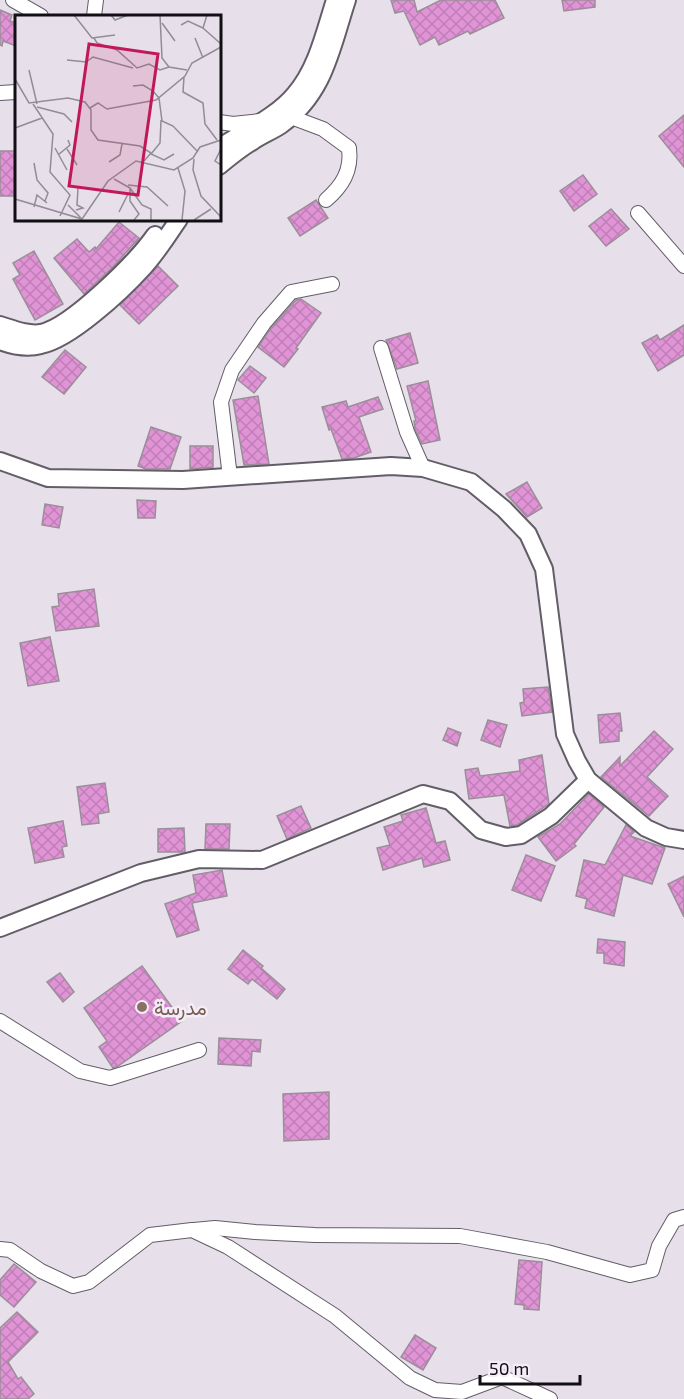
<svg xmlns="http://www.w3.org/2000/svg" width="684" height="1399" viewBox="0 0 684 1399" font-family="'Exo 2',Vazirmatn,sans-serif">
  <defs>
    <pattern id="building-cross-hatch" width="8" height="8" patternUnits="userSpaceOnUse" patternTransform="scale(1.5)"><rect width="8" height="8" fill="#e094d6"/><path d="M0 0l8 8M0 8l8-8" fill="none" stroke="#bf7eb7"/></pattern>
  </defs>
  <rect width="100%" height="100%" fill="#e7e0eb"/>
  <g fill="url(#building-cross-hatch)" stroke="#9a8f98" stroke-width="1.5">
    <polygon points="391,0 414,0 417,12 441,0 495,0 504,18 470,34 468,31 439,45 435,37 420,45 404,11 395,13"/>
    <polygon points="562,0 595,0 595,7 564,11"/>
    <polygon points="0,10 12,15 10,21 16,23 16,46 3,41 2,46 0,45"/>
    <polygon points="684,115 684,167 659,136"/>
    <rect x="0" y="151" width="16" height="45"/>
    <polygon points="583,175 597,194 574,211 560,191"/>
    <polygon points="316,200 328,218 300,236 288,218"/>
    <polygon points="611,209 629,229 606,246 589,226"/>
    <polygon points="119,222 139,238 112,268 84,294 54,258 77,239 89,252 95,247 96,249"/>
    <polygon points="34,251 63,304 35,320 13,279 20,275 13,263"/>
    <polygon points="158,266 178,286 139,324 120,305"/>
    <polygon points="301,299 321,313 296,348 298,349 284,367 258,347 271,328 296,300"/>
    <polygon points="684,325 684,355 658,371 642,343 657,335 660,340"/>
    <polygon points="410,333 418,363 397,369 386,340"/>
    <polygon points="65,350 86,367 64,394 42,377"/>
    <polygon points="250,366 266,378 254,393 238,380"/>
    <polygon points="428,381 440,440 422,444 415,429 414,421 416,421 407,386"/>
    <polygon points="258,396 269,464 244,465 233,400"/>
    <polygon points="378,397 383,409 359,417 371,452 354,458 342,459 331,429 329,430 322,407 346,401 348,407"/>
    <polygon points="151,427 181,437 170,469 146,469 138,466"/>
    <polygon points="190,446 213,446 213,467 190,469"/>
    <polygon points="527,482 542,508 527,517 506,494"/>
    <polygon points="137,500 156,501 155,518 138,518"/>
    <polygon points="45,504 63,507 59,528 42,525"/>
    <polygon points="94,589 99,626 56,631 52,607 59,606 58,594"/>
    <polygon points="50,637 59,681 28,686 20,643"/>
    <polygon points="548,687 552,712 522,716 520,703 524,702 523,689"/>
    <polygon points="620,713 622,731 619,731 619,741 600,743 598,715"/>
    <polygon points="488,720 507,725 500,747 481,740"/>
    <polygon points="448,728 461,733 457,746 443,740"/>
    <polygon points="654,731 673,749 647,777 668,796 649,816 601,777 620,757 620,766"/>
    <polygon points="542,755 549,804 517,825 510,826 504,795 469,799 465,770 478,768 480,776 520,771 519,760"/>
    <polygon points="105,783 109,812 98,814 99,823 82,825 77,787"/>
    <polygon points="589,794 604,807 574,844 576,846 556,861 538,837 560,824"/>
    <polygon points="301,806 311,828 287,839 277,816"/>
    <polygon points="426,808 436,843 445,841 450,860 424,867 422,858 383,870 377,848 390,845 384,827 403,821 401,815"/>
    <polygon points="63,821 67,846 62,847 64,857 35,863 28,828"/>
    <polygon points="206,824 230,824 229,849 205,849"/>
    <polygon points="626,825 634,832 630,836 665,848 652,884 623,875 614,916 585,908 587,899 576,896 584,860 605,865"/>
    <polygon points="184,828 185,852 158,852 158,829"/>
    <polygon points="526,855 555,866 541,901 512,890"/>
    <polygon points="222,870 227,896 192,903 199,930 177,937 165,904 196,893 193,875"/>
    <polygon points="684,876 684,917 668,884"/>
    <polygon points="598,939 625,942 624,966 604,963 604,953 597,953"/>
    <polygon points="243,950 263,966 261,968 285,989 277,999 252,979 248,984 228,969"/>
    <polygon points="142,966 182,1021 118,1066 113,1068 99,1047 107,1041 84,1008"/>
    <polygon points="60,973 74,992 63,1002 47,982"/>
    <polygon points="219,1038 261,1040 260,1052 252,1051 251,1066 218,1064"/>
    <polygon points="329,1092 329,1139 284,1141 283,1094"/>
    <polygon points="519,1260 542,1262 539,1310 524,1309 524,1305 515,1304"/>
    <polygon points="14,1264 36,1282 14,1307 0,1295 0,1280"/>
    <polygon points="17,1312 38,1332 8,1362 18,1379 21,1377 34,1394 28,1399 0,1399 0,1328"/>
    <polygon points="415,1335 436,1348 423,1370 401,1357"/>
  </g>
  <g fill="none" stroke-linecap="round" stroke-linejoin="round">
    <g stroke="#635d67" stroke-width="16">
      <g id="minor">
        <polyline points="13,0 41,16"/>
        <polyline points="94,16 96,0"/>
        <polyline points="0,93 16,92"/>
        <path d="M291,117L323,129L349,148C352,171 342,186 326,200"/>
        <polyline points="219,122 233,124 260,121"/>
        <polyline points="638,213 684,266"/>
        <polyline points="381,348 407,432 423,468"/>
        <polyline points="230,477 221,402 232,370 264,323 291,292 332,284"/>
        <polyline points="0,1021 80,1071 110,1078 199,1050"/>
        <polyline points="194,1230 215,1228 255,1232 315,1235 460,1236 547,1252 630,1275 652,1270 659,1246 674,1220 684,1217"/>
        <polyline points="0,1249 10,1250 41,1271 73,1286 89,1282 150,1235 192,1230 228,1247 335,1316 410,1378 435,1390 462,1392 502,1377 550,1399"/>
      </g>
    </g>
    <g stroke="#635d67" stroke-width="20">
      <g id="tertiary">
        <path d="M219,148C244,131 276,117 295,94C317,69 325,31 335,0"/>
        <path d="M219,166C230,157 241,148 253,141C262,135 272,131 281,125C325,93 331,49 347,0"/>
        <path d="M0,325C13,329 27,335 41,333C71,327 137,261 155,235"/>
        <path d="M0,341C13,346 26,349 41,345C71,339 122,291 143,268C157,253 168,235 179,219"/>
        <polyline points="0,461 48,478 183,480 391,466 423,468 471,482 504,509 528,534 544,569 565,734 577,761 588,780 646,828 666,837 684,840"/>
        <polyline points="0,928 141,873 199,859 262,860 423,794 450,801 481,830 506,837 521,835 551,816 588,780"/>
      </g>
    </g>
    <use href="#minor" stroke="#fff" stroke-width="14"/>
    <use href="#tertiary" stroke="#fff" stroke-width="16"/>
  </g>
  <circle fill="#8d6e63" stroke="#f4edf8" stroke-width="2" cx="142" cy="1007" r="6"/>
  <g text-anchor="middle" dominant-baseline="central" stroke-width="5" stroke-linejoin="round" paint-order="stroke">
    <g font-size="20" fill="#785e54" stroke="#f4edf8" text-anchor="start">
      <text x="154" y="1007">مدرسة</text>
    </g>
  </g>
  <g transform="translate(15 15)">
    <rect width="206" height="206" fill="#e7e0eb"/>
    <path fill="none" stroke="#918c95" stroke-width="1.5" d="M59,0L77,23L100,20M96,0L100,5L113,0M145,0L147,43L154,52L172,55M192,0L188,13L206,29M147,8L160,26M166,10L173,6L188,13M79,23L82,28L102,35L122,53L134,49L145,55L154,52M180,23L188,43M52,45L71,47L78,42L118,53M14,55L22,89M169,62L168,77L188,88L190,109L202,125M0,64L14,88L53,83L70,87L76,95V115L83,125L125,131L136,138L129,146M118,71L128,70L138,76L144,83L147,106L158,111L183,137M18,89L38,119L35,157L55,180L45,201M22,92L49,99L57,107M75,93L83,88L92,94L141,85L170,61L177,48L206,32M146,105L145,128L136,139L149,145L159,139M0,113L27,103M40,133L52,155M52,134L62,150M206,134L200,146L206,150M43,140L55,130L53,125M179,144L178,155L186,181L206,202M94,147L105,140L107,129M19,148L22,165L33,178L30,186M163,153L170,176L167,205M99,164L115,173V186L124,199L119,205M113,170L132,172L153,191M115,173L127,190L136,194V205M0,184L67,204L93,166L121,146L159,155L178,143L185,132L206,125M53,190L66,203M19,192L22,180L32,188M61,195L68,193L62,190L63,173M104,197L113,179M179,205L196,194"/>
    <path fill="#c2185b" fill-opacity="0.15" stroke="#c2185b" stroke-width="3" d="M74,29L143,39L123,180L54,171Z"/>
    <rect width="206" height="206" fill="none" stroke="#110f13" stroke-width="3"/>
  </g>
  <path d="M480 1375v9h100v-9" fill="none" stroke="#110f13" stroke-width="3"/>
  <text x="489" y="1375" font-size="18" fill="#110f13" stroke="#f4edf8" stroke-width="4.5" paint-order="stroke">50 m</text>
</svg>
